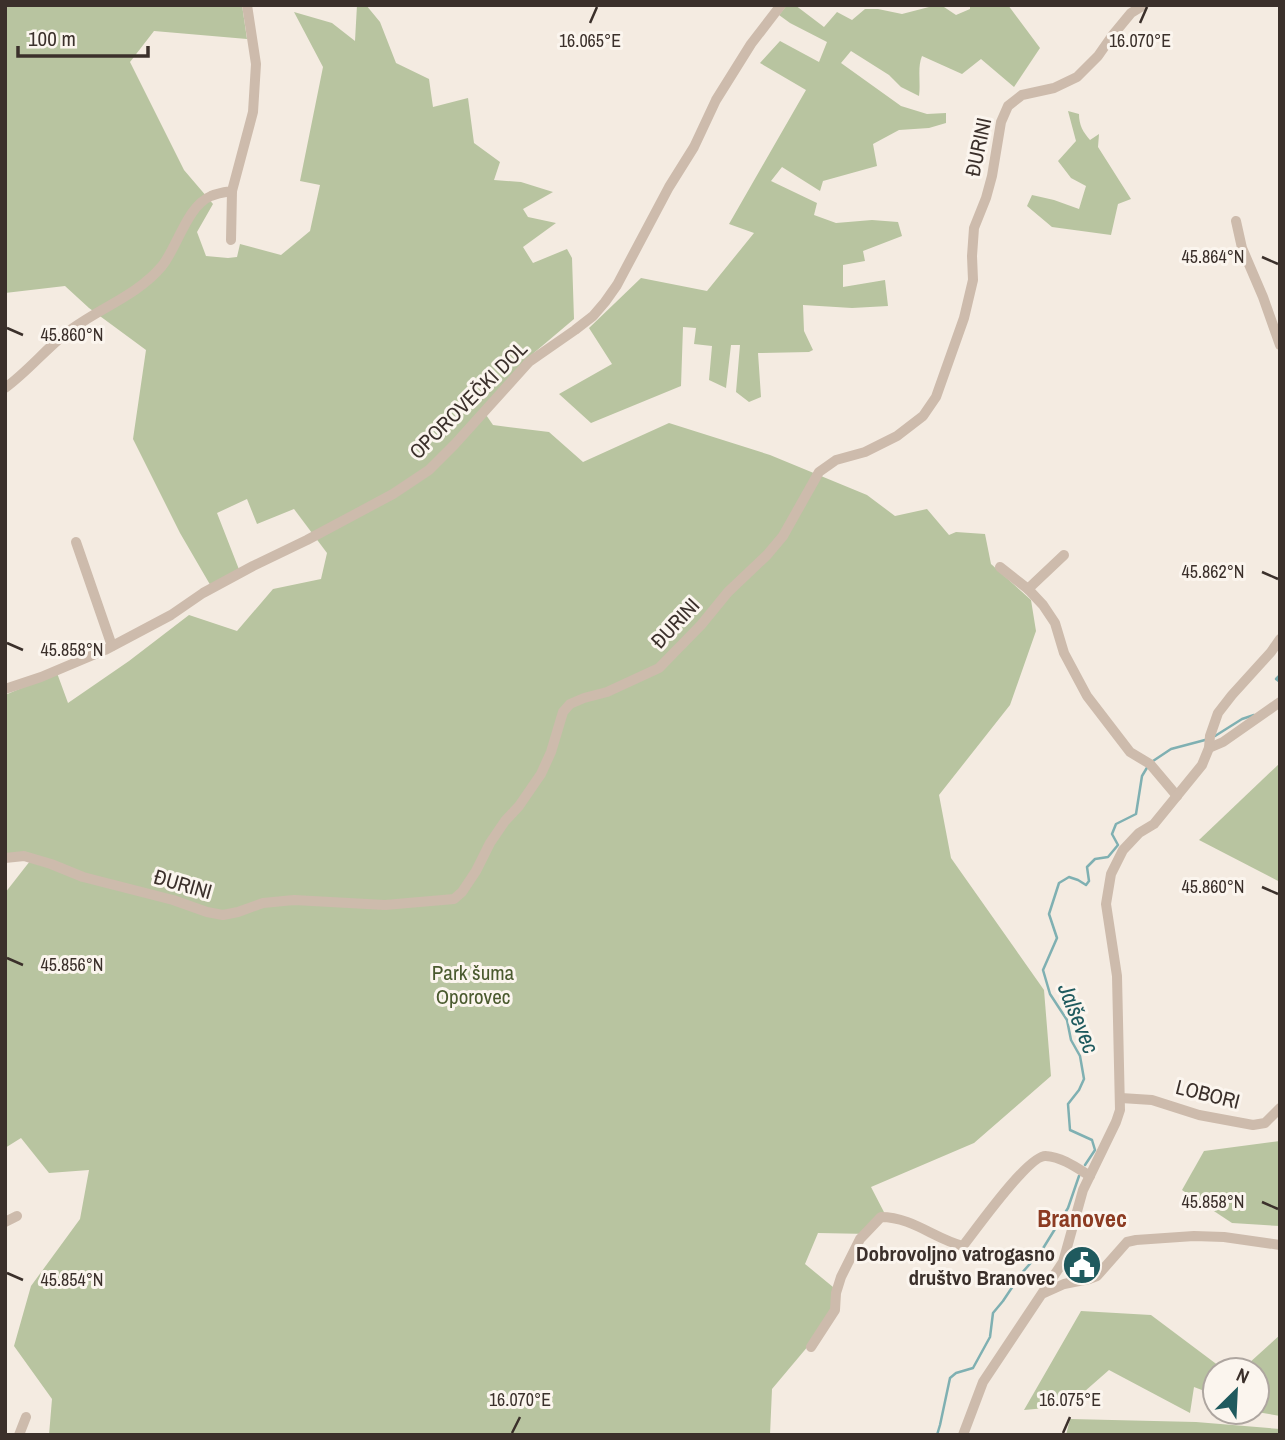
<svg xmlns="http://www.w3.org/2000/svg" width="1285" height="1440" viewBox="0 0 1285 1440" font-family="'Archivo Narrow',sans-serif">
  <rect width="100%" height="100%" fill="#f4ebe1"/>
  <g fill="#b8c4a0">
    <polygon points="5,5 242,5 247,39 154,31 130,62 184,170 213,204 197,232 206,256 228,258 237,257 240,244 281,255 310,231 320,185 300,181 323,67 294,12 332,23 355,41 357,5 366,5 380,22 396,63 429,79 433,107 468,98 474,143 500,162 494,180 521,182 553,192 523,209 528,217 556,223 523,247 533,263 567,249 572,258 574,319 529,357 482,409 493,425 549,432 583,462 669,423 770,455 867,495 895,516 927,509 949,535 956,532 985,534 991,564 1031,600 1036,631 1010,705 939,795 951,858 1044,990 1051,1076 974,1143 871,1187 886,1216 869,1234 818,1233 805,1264 833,1287 830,1320 772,1389 770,1435 49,1435 52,1399 14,1346 31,1286 80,1219 89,1170 49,1173 21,1138 5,1148 5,893 30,861 5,861 5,695 57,673 68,703 129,661 189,615 237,631 273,589 321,579 327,553 294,509 257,524 247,499 217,513 240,572 212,588 180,533 133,439 146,350 89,308 65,286 5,293"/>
    <path d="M787,5H795L824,27L837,12L852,20L865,9H878L902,14L929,7H944L956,15L970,9V5H1008L1040,48L1014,87L981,59L962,74L922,56C917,68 921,83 919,96L901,87L889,75L851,51L841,63L901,106L927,114L946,113V123L929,128L899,130L873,144L877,166L823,181L820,191L782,167L771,181L817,203L814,215L836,223L872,220L898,222L902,236L863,251L865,261L843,265V287L885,280L888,306L852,308L803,305L804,331L813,350L809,352L758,353L761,397L749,402L736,392L740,345H731L726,388L709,380L712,346L694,344L696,328L683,327L681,386L591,423L559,394L612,364L589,328L641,278L707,291L754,233L729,224L806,90L760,63L780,41L819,62L827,42L790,23L779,15Z"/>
    <path d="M1068,111L1079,114C1079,125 1083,132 1090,140L1099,134L1098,147L1131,199L1118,204L1111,235L1052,227L1027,206L1032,195L1054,200L1079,209L1086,186L1071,178L1058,161L1076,141Z"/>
    <polygon points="1280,763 1280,882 1199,840"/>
    <polygon points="1280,1141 1280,1226 1232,1223 1182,1190 1204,1151"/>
    <polygon points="1081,1311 1151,1315 1219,1366 1248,1364 1280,1335 1280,1416 1257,1412 1257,1370 1215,1370 1215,1395 1194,1387 1190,1413 1109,1370 1068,1406 1024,1410"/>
    <polygon points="1070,1419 1196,1422 1280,1429 1280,1435 1066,1435"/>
  </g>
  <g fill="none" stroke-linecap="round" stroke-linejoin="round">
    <g stroke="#7fb0b2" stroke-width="2.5">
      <polyline points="1280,675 1276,679 1280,682"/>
      <polyline points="1215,736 1242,719 1254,715"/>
      <polyline points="1153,761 1171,749 1205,740"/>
      <polyline points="1085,1165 1095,1150 1092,1140 1070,1130 1068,1104 1079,1090 1084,1079 1080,1056 1071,1040 1067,1020 1050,994 1043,970 1057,938 1049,914 1059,883 1069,877 1078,880 1086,885 1089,881 1087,867 1095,859 1108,857 1118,845 1112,834 1116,824 1136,814 1142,776 1148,766"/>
      <polyline points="937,1435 940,1425 950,1378 956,1373 973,1368 990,1337 993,1313 1003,1301 1021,1274 1042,1250 1068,1208 1079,1176"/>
    </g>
    <g stroke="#cdbbac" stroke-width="10">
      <polyline points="1236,221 1242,248 1263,297 1280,345"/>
      <polyline points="231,240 232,191"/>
      <path d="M5,388C27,372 44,351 65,334C96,309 136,297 162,266C178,246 187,206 211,196C217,193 225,192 232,191L253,112L256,64L247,5"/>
      <polyline points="76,542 112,646"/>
      <polyline points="1000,567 1028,589 1043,605 1055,623 1064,653 1087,696 1130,752 1150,764 1177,796"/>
      <polyline points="1028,589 1064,555"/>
      <polyline points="5,689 41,677 105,650 171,615 203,593 253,566 307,540 393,494 429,470 455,444 529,362 575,330 593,316 605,302 617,285 669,187 694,147 716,100 751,44 781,5"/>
      <polyline points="1209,748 1223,742 1280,702"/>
      <polyline points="5,858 24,856 51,864 83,877 173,900 207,912 223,915 238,912 263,903 294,900 385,905 454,899 462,892 476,871 490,843 505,821 519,806 541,774 551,752 563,712 570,704 584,698 607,692 659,668 701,625 728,592 767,555 783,536 819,472 836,460 865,452 897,436 923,416 936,397 964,318 973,280 972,256 974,228 986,198 992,176 1001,122 1008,106 1022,95 1054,88 1077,77 1098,56 1112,36 1131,13 1144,5"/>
      <polyline points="1121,1098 1152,1100 1199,1115 1253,1125 1265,1123 1280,1108"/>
      <polyline points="5,1222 17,1216"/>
      <polyline points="1044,1293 1064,1284 1089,1279 1097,1276 1127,1242 1136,1240 1194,1236 1224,1237 1280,1245"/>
      <path d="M811,1347L835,1310L836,1293L841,1277L860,1239L881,1217C912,1217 935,1239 963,1246C975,1231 1029,1154 1046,1156C1062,1157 1077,1168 1090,1176"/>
      <polyline points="19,1435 26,1417"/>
      <polyline points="963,1435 983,1382 1063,1262 1083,1190 1116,1122 1120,1110 1117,976 1106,904 1111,874 1123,850 1139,833 1154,824 1202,765 1209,748 1210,736 1218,713 1232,695 1271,652 1280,639"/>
    </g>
  </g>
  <path fill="none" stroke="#3b302b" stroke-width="2.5" d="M590,23L597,7M1140,23L1147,7M1262,257L1278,264M7,328L23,335M1262,572L1278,579M7,643L23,650M1262,887L1278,894M7,958L23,965M1262,1202L1278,1209M7,1273L23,1280M512,1433L520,1417M1063,1433L1070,1417"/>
  <defs>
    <g id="civic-disc" transform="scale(2.0125)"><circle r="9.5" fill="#1f5a5e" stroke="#fbf5ee"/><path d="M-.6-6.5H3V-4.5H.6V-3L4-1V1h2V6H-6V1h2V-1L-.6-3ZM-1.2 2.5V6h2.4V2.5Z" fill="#fff"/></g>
  </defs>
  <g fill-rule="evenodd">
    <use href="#civic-disc" x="1082" y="1265"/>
  </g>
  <g text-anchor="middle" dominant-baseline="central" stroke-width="6" stroke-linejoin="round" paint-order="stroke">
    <g font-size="21" fill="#3b302b" stroke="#fbf5ee">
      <text transform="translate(978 147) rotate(-78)">ĐURINI</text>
      <text transform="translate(468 400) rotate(-45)">OPOROVEČKI DOL</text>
      <text transform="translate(675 623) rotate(-47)">ĐURINI</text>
      <text transform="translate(183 884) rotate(16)">ĐURINI</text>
      <text transform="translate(1208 1094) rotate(14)">LOBORI</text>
    </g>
    <g font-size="21" fill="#4a5a2e" stroke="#fbf5ee">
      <text x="473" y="972">Park šuma<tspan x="473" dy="24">Oporovec</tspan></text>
    </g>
    <g font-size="21" font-weight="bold" fill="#3b302b" stroke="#fbf5ee" text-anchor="end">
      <text x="1055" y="1253">Dobrovoljno vatrogasno<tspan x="1055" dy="24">društvo Branovec</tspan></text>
    </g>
    <g font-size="23" font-style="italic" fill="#1f5a5e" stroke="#fbf5ee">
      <text transform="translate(1079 1018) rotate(68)">Jalševec</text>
    </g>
    <g font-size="24" font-weight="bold" fill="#8c3b22" stroke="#fbf5ee">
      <text x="1082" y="1218">Branovec</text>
    </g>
  </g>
  <g font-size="18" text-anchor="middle" fill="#3b302b" stroke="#fbf5ee" stroke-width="6" stroke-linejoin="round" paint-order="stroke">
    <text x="590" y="47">16.065°E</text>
    <text x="1140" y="47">16.070°E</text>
    <text x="1213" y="263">45.864°N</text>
    <text x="72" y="341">45.860°N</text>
    <text x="1213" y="578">45.862°N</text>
    <text x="72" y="656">45.858°N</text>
    <text x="1213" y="893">45.860°N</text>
    <text x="72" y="971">45.856°N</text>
    <text x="1213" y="1208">45.858°N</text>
    <text x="72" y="1286">45.854°N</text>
    <text x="520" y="1406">16.070°E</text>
    <text x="1070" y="1406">16.075°E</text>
  </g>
  <rect width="1285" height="1440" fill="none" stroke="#3b302b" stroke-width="14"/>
  <g transform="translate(1236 1391) rotate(24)"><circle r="33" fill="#fbf5ee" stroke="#aea6a0" stroke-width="2"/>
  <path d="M0-5L12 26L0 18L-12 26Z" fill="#1f5a5e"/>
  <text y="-10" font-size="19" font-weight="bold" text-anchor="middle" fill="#3b302b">N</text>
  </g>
  <path d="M18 46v10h130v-10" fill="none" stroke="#3b302b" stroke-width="3.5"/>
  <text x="28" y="46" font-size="21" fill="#3b302b" stroke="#fbf5ee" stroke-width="5" paint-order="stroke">100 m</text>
</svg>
